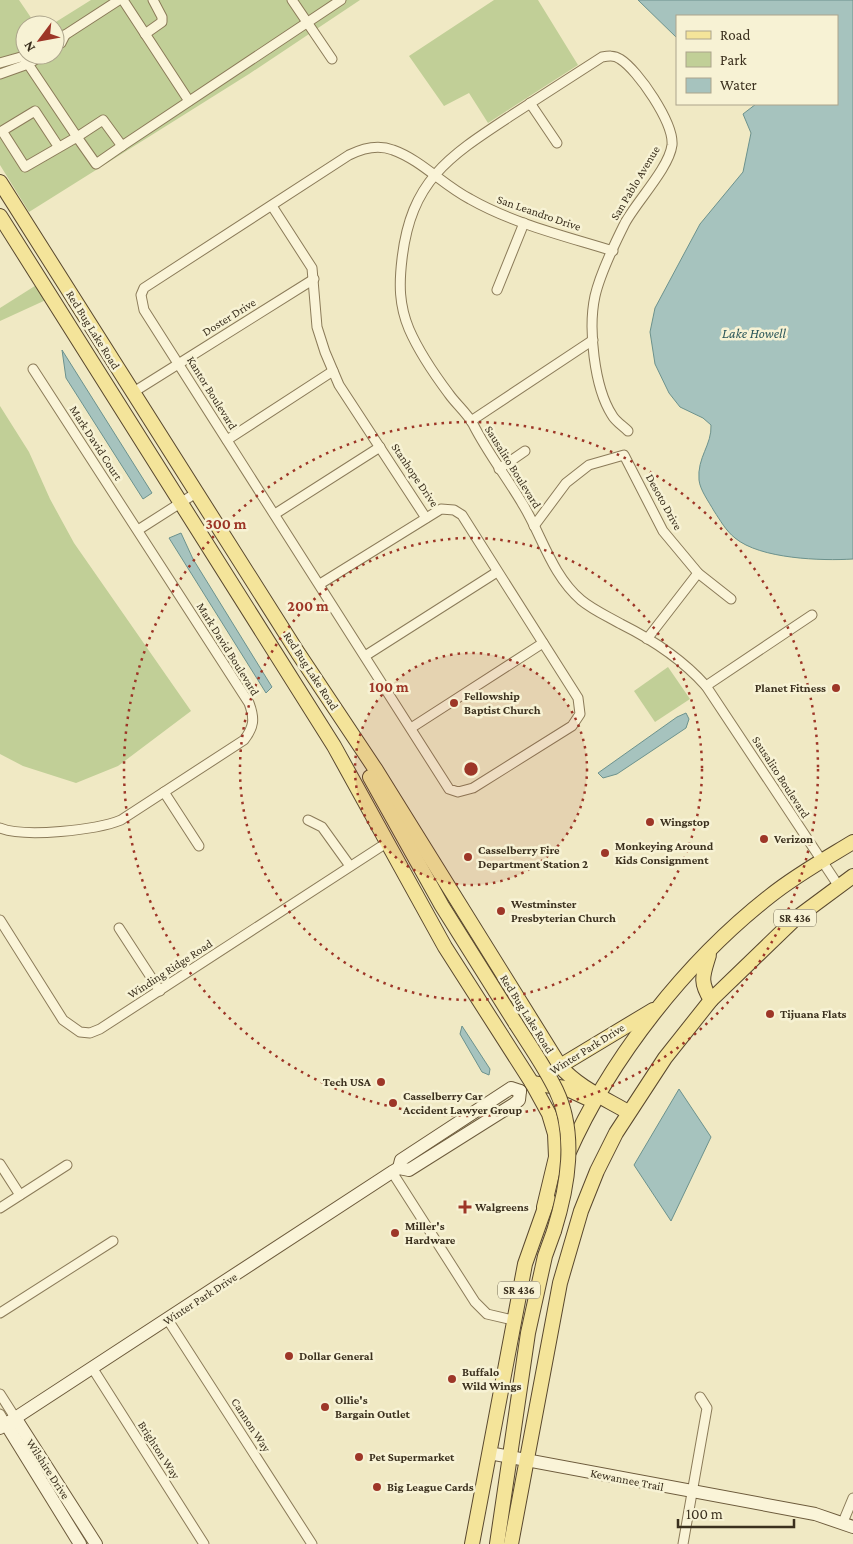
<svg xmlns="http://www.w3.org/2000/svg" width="853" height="1544" viewBox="0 0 853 1544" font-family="'Crimson Pro',serif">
  <rect width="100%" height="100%" fill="#f0e9c4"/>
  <g fill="#c1cf97">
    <polygon points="0,0 19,0 36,25 25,25 25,52 0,59"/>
    <polygon points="91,0 360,0 249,74 29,212 0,165 0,78 33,66 50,55 55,55 55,52 63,46 69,35 63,30 55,33 55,25 51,25"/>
    <polygon points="494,0 538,0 578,65 488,123 469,93 444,106 409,56"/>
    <polygon points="38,284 48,299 0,321 0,308"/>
    <polygon points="0,406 29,452 50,499 74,543 191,711 118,766 76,783 23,766 0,754"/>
    <polygon points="668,667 690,699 655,722 634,691"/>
  </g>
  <g fill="#a6c3be" stroke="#6c928d">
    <path d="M638,0H853V559C822,561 760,559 735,538C726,531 720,520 714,511C709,502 700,490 699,480C697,457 712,445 711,425L703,418L680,407L669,393L655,364L650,332L655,308L700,224L743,172L751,133L743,114L756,104H837V16H677V38Z"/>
    <polygon points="62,350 152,493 143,499 66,378"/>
    <polygon points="181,533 193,559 272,687 266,693 169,538"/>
    <polygon points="686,713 689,719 686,728 617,774 603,778 598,773 677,717"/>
    <polygon points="462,1026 490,1069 489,1075 482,1072 460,1034"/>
    <polygon points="679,1089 711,1137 671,1221 634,1165"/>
  </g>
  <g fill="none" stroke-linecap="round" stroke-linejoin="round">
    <g stroke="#8b7b59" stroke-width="11">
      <g id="street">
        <polyline points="123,0 189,101"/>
        <polyline points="292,0 332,59"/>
        <polyline points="145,34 162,22 162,17 153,0"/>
        <polyline points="55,37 65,35 119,0"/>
        <polyline points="55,47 61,43 65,35"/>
        <polyline points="24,58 77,137 103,120 122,146 341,0"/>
        <polyline points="0,63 28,55"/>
        <polyline points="0,74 28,64 43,55"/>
        <polyline points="530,103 557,143"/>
        <polyline points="58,146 35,111 2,131 25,167 77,137 96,164 122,146"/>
        <polyline points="272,206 312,268 317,327 325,352 339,385 426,518"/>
        <polyline points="497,290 524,223"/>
        <polyline points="132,393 314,279"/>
        <polyline points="471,421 593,340"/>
        <path d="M628,431C623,426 615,421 612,415C594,387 588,328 595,296C600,274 615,243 625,223C637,201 669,168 672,145C674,123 638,70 620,59C614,55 608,56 602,57C571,77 540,97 509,117C448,157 411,181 402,259C399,284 399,305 409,329C419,352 434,374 449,394C456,404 467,413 473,424C487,452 506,476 522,503C542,535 551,574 581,600C593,610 607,616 621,624C651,639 683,660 706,686L838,885"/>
        <polyline points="227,440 333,371"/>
        <polyline points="499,469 525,451"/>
        <polyline points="275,514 380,447"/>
        <polyline points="534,526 566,483 589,465 624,455 663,531 698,573 731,599"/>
        <polyline points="138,530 196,493"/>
        <path d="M320,584L441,509L454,510L462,515L578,698L580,714L572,726L473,788L458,792L449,789L144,310L141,295L144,288L349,155C363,148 378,144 393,150C421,160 443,185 470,199C514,224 565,236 613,251"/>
        <polyline points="647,639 698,573"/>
        <polyline points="365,656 497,572"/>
        <polyline points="706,686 812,615"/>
        <polyline points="411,728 543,643"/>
        <polyline points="164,792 199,846"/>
        <polyline points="308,820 322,827 350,866"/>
        <path d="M0,828C25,838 96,830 121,820L244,740C254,727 255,719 249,703L33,369"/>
        <polyline points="0,920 63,1020 80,1032 90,1033 100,1029 388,842"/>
        <polyline points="119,928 160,991"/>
        <polyline points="0,1164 20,1195"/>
        <polyline points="392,1172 475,1302 487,1314 513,1320"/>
        <polyline points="0,1208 67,1165"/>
        <polyline points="0,1313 113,1241"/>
        <polyline points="168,1320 312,1544"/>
        <polyline points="93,1369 204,1544"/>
        <polyline points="0,1394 16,1419"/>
        <polyline points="0,1414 6,1424"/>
        <polyline points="843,1522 853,1498"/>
        <polyline points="683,1544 707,1408 700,1397"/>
      </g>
    </g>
    <g stroke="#6d5b3c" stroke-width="14">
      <g id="secondary">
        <polyline points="399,1168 401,1160 511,1088 520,1091"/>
        <polyline points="16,1419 96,1544"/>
        <polyline points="6,1424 80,1544"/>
        <polyline points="0,1428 392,1172 399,1168 409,1170 514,1104 519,1100 520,1091"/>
        <polyline points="489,1453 815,1514 853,1527"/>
      </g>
    </g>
    <g stroke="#59482e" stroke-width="16">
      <g id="primary">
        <path d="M0,182L298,653L376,770L560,1066C578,1087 604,1098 628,1112"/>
        <polyline points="0,216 334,746 445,947 532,1083 549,1114 555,1134 556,1157 544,1207"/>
        <polyline points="370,777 442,906 516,1024"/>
        <path d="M709,955C703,975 699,981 711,1000"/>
        <polyline points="560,1066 653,1010"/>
        <polyline points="532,1083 565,1088 593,1101"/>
        <path d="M568,1154C611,1057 687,961 770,896C796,875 825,859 853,842"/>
        <polyline points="472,1544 525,1264 548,1199"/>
        <polyline points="497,1544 528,1333 545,1256 554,1231"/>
        <polyline points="511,1544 560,1283 581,1211 597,1171 616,1133 665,1058 711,1000 795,919 853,876"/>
      </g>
    </g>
    <use href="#street" stroke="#faf4d8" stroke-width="9"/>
    <use href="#secondary" stroke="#faf4d8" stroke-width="12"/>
    <use href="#primary" stroke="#f4e49a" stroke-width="14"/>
    <g stroke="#59482e" stroke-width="16" stroke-linecap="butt">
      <path id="primary-bridge" d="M516,1024C530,1046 545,1067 556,1090C577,1134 568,1186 554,1231"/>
    </g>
    <use href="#primary-bridge" stroke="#f4e49a" stroke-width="14"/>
  </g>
  <circle cx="471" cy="769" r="116" fill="#9d3627" fill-opacity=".12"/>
  <g fill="none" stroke="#9d3627" stroke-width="2.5" stroke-dasharray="2.5 5">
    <circle cx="471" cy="769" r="116"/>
    <circle cx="471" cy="769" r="231"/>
    <circle cx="471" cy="769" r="347"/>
  </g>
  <g fill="#9d3627" stroke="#f7f2d4" stroke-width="2">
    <circle cx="836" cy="688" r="5"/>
    <circle cx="454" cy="703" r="5"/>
    <circle cx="650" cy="822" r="5"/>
    <circle cx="764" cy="839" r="5"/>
    <circle cx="605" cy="853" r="5"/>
    <circle cx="468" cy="857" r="5"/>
    <circle cx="501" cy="911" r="5"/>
    <circle cx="770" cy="1014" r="5"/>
    <circle cx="381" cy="1082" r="5"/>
    <circle cx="393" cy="1103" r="5"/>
    <path d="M462.5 1199.5h5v5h5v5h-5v5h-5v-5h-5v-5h5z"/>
    <circle cx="395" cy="1233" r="5"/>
    <circle cx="289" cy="1356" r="5"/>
    <circle cx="452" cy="1379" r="5"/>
    <circle cx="325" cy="1407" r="5"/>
    <circle cx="359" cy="1457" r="5"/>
    <circle cx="377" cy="1487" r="5"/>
  </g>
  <g text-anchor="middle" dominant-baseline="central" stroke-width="5" stroke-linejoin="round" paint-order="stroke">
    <g fill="#f7f2d4" stroke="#736a55" stroke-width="1">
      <rect x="774" y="909.5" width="42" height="17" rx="4"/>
      <rect x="498" y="1281.5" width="42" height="17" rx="4"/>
    </g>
    <g font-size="11" font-weight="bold" fill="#3b301e">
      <text x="795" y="918">SR 436</text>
      <text x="519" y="1290">SR 436</text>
    </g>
    <g font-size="12" fill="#3b301e" stroke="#f7f2d4">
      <text transform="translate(635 183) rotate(-59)">San Pablo Avenue</text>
      <text transform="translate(539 213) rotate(19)">San Leandro Drive</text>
      <text transform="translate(229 317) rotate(-32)">Doster Drive</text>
      <text transform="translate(93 330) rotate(58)">Red Bug Lake Road</text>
      <text transform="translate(212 393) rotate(58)">Kantor Boulevard</text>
      <text transform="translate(96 443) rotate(57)">Mark David Court</text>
      <text transform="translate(513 467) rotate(58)">Sausalito Boulevard</text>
      <text transform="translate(415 475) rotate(56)">Stanhope Drive</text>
      <text transform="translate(664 502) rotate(61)">Desoto Drive</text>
      <text transform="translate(228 649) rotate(58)">Mark David Boulevard</text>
      <text transform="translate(311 671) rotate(57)">Red Bug Lake Road</text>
      <text transform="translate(781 777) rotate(57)">Sausalito Boulevard</text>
      <text transform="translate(170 969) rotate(-33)">Winding Ridge Road</text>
      <text transform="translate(527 1014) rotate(58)">Red Bug Lake Road</text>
      <text transform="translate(587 1049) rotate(-32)">Winter Park Drive</text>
      <text transform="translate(200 1299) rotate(-33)">Winter Park Drive</text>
      <text transform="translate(251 1425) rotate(57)">Cannon Way</text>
      <text transform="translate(159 1450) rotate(57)">Brighton Way</text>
      <text transform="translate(48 1469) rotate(57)">Wilshire Drive</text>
      <text transform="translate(627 1480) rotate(11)">Kewannee Trail</text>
    </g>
    <g font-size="12" font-weight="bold" fill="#3b301e" stroke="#f7f2d4" text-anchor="start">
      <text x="826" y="688" text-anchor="end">Planet Fitness</text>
      <text x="464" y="696">Fellowship<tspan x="464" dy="14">Baptist Church</tspan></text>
      <text x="660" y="822">Wingstop</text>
      <text x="774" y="839">Verizon</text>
      <text x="615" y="846">Monkeying Around<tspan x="615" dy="14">Kids Consignment</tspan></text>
      <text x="478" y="850">Casselberry Fire<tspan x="478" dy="14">Department Station 2</tspan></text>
      <text x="511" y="904">Westminster<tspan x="511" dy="14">Presbyterian Church</tspan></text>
      <text x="780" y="1014">Tijuana Flats</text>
      <text x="371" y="1082" text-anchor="end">Tech USA</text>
      <text x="403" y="1096">Casselberry Car<tspan x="403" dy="14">Accident Lawyer Group</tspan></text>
      <text x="475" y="1207">Walgreens</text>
      <text x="405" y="1226">Miller's<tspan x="405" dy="14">Hardware</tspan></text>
      <text x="299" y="1356">Dollar General</text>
      <text x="462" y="1372">Buffalo<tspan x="462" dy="14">Wild Wings</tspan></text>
      <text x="335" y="1400">Ollie's<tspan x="335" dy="14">Bargain Outlet</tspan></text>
      <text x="369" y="1457">Pet Supermarket</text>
      <text x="387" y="1487">Big League Cards</text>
    </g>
    <g font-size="14" font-style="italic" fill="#2d585b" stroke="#f7f2d4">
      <text x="754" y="333">Lake Howell</text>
    </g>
  </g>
  <circle cx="471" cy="769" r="8" fill="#9d3627" stroke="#f7f2d4" stroke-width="2.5"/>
  <g font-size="15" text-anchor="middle" font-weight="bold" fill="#9d3627" stroke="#f7f2d4" stroke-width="5" stroke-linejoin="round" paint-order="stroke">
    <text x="226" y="529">300 m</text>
    <text x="308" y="611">200 m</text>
    <text x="389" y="692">100 m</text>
  </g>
  <rect x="676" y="15" width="162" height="90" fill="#f7f2d4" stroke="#aca48b"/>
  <rect x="686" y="31" width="25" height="8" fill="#f4e49a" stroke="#aca48b"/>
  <text x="720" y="40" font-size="15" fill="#3b301e">Road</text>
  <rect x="686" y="52" width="25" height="15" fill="#c1cf97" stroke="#aca48b"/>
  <text x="720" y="65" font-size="15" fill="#3b301e">Park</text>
  <rect x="686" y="78" width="25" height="15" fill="#a6c3be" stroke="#aca48b"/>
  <text x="720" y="90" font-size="15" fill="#3b301e">Water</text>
  <g transform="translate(40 40) rotate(238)"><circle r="24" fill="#f7f2d4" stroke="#aca48b"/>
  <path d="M0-4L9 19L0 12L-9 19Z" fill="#9d3627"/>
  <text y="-8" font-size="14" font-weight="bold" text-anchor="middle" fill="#3b301e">N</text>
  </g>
  <path d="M678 1519v8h116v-8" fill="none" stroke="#3b301e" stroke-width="2.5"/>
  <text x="686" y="1519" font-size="15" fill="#3b301e" stroke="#f7f2d4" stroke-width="4" paint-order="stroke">100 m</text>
</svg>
